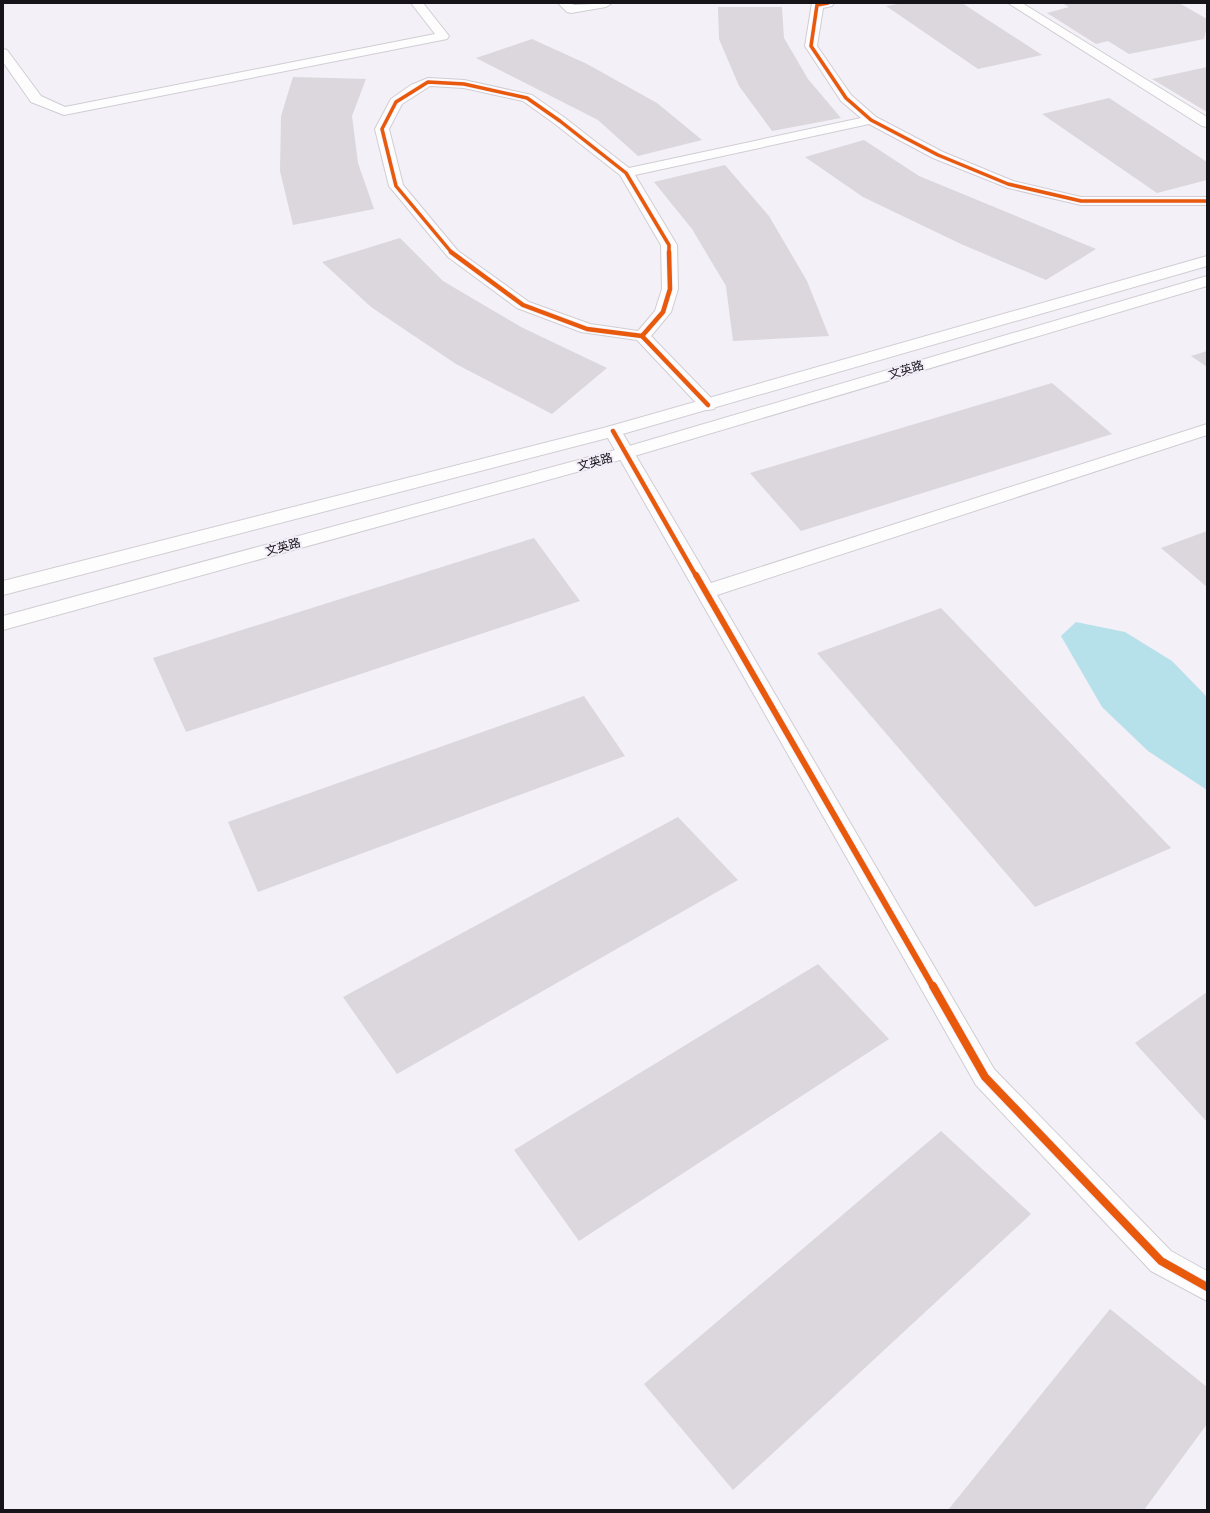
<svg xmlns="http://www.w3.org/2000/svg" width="1210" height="1513" viewBox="0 0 1210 1513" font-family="'Fira Sans Condensed','Noto Sans SC',sans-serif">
  <rect width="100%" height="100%" fill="#f3f0f7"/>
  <polygon fill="#b6e1ea" points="1076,622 1125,632 1172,661 1207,697 1207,790 1148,751 1102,707 1061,636"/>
  <g fill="#dbd7dc">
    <polygon points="904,3 962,3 1042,55 978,69 886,6"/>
    <polygon points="1062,3 1179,3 1207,19 1207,26 1204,39 1129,54 1108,41 1096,44 1047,13 1069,7"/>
    <polygon points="718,7 782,7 784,38 808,79 841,118 772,131 739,86 719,39"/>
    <polygon points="532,39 587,64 657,103 702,140 638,156 598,120 476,58"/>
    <polygon points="1207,67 1207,112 1152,79"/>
    <polygon points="293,77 366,79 352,116 358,163 374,209 293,225 280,171 281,116"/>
    <polygon points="1109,98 1207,162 1207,180 1157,193 1042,114"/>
    <polygon points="864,140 919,176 1096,249 1046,280 961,244 863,197 805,157"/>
    <polygon points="725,165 769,216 807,281 829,336 733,341 726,286 692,229 654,182"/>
    <polygon points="400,238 443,281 521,327 607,368 552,414 456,364 371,307 322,262"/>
    <polygon points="1207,351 1207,367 1191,356"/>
    <polygon points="1052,383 1112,434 801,531 750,473"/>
    <polygon points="1207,531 1207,587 1161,548"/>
    <polygon points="534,538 580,601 186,732 153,658"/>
    <polygon points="941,608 1171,848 1035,907 817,653"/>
    <polygon points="584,696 625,756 258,892 228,822"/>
    <polygon points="678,817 738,880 397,1074 343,997"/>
    <polygon points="818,964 889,1039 579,1241 514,1150"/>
    <polygon points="1207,992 1207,1122 1135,1043"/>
    <polygon points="941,1131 1031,1214 733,1490 644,1384"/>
    <polygon points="1110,1309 1207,1387 1207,1424 1144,1510 948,1510"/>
  </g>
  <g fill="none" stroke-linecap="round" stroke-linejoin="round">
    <g stroke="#d0cdd3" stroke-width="2">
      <g id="minor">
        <polygon points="411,3 423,3 449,36 447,39 64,115 31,102 3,62 3,49 7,50 41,96 65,107 435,34"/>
        <polygon points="558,3 571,3 574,5 612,3 606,7 571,13 567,12"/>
        <path d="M812,3H834L832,6L823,8L817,46L851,95L876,117L943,152L1013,181L1081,197H1207V205H1081L1008,188L933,158L869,124L635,175L677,245L678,289L671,312L651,336L714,401L717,405L714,409L708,410L702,409L637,340L581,332L517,308L448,257L389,186L375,129L391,99L411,85L428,78L464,80L532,95L565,118L629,168L861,118L841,101L805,46ZM430,86L464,88L523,101L555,124L620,175L661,245L662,289L655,311L638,331L590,324L529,302L458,251L403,185L389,129L402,104Z"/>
        <polygon points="1008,3 1022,3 1207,117 1207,127 1202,126"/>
        <polygon points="1207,424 1207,435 717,595 994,1069 1171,1251 1207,1271 1207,1301 1151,1271 976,1085 604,431 607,427 613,426 619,427 711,583"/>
      </g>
    </g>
    <g stroke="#d0cdd3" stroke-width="2">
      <g id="major">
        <polygon points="1207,256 1207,266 619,435 3,595 3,581 607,427"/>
        <polygon points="1207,276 1207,286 631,457 3,630 3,616 619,449"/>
      </g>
    </g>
    <use href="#minor" fill="#fdfdfe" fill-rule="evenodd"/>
    <use href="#major" fill="#fdfdfe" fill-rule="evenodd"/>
    <g stroke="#f3edfa" stroke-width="5">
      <g id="cycleway-far3">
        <polyline points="828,3 817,5 811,46 846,98 871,120 938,155 1008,184 1081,201 1207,201"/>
        <polyline points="452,253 396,186 382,129 396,102 428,82 464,84 527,98 560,121 626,173 669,245 669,253"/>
      </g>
    </g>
    <g stroke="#f3edfa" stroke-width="6">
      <g id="cycleway-far2">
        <polyline points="451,252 523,305 587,329 642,336"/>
        <polyline points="642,336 708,405"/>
        <polyline points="642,336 663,312 670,289 669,252"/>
        <polyline points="613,431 696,576"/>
      </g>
    </g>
    <g stroke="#f3edfa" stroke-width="8">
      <polyline id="cycleway-far1" points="696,575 933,987"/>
    </g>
    <g stroke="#f3edfa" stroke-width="10">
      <polyline id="cycleway" points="933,986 985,1077 1161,1261 1207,1287"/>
    </g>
    <use href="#cycleway-far3" stroke="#e8590c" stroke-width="3.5"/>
    <use href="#cycleway-far2" stroke="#e8590c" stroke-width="4.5"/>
    <use href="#cycleway-far1" stroke="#e8590c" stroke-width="6"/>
    <use href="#cycleway" stroke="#e8590c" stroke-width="8"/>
  </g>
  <g text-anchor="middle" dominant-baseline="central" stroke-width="4" stroke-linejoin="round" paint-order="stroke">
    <g font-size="12" fill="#161418" stroke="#f3edfa">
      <text transform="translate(906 370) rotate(-17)">文英路</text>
      <text transform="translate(595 462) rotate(-15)">文英路</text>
      <text transform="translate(283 547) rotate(-15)">文英路</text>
    </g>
  </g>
  <rect width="1210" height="1513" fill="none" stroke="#161418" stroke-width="8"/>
</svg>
